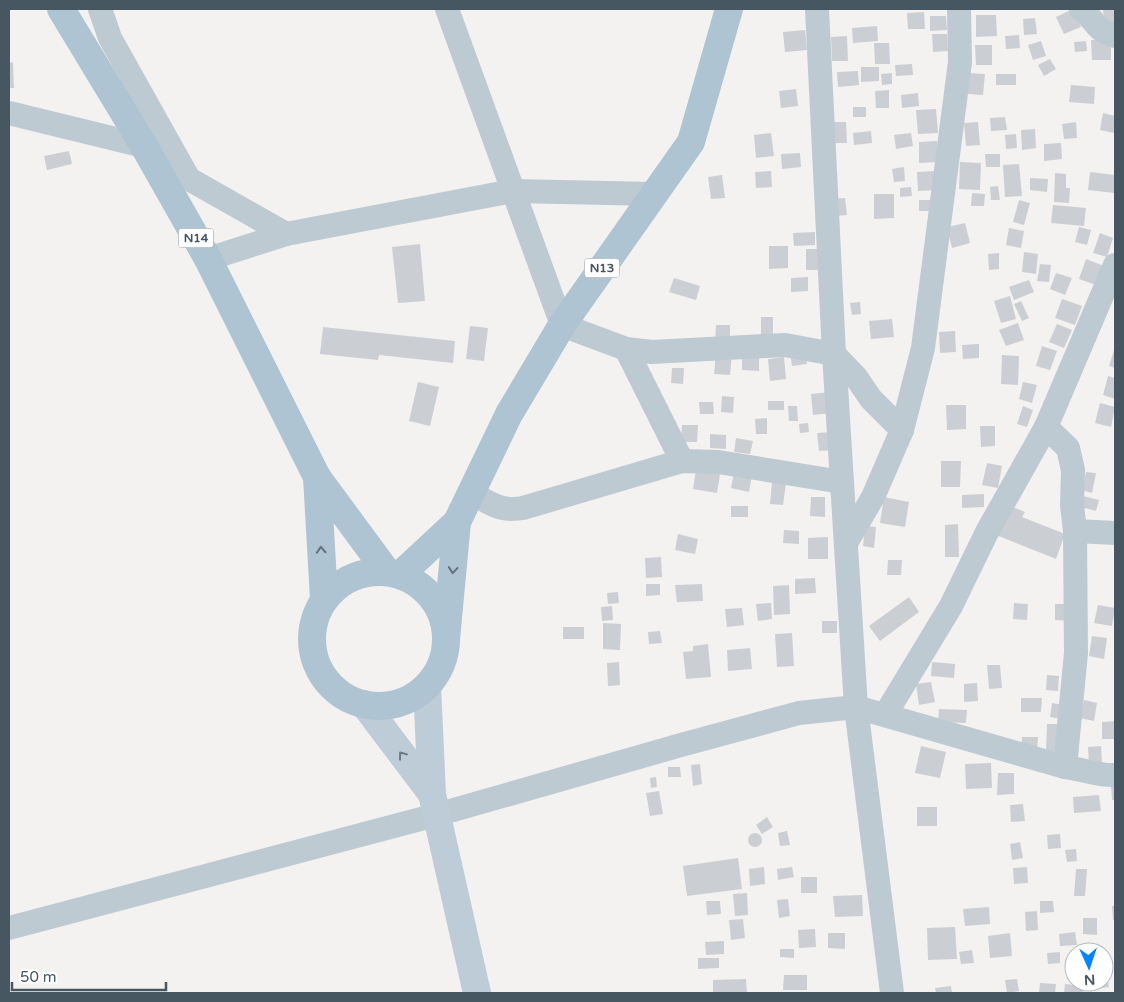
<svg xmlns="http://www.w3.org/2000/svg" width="1124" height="1002" viewBox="0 0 1124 1002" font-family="'Varela Round',sans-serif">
  <rect width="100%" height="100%" fill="#f4f1f1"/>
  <g fill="#cbcfd4">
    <polygon points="1073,9 1081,27 1064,34 1056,17"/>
    <polygon points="1115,9 1115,27 1105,28 1103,10"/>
    <polygon points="924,12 925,29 908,29 907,13"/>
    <polygon points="976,15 996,15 997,36 976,37"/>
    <polygon points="930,16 946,16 947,30 930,31"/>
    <polygon points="1035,18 1037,34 1024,35 1023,19"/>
    <polygon points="877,26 878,41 853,43 852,28"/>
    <polygon points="805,30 807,50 785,52 783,32"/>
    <polygon points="932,34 947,34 948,51 933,52"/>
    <polygon points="1019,35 1020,48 1006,49 1005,36"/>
    <polygon points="847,36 848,61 832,61 831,37"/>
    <polygon points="1091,40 1111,40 1111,60 1092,60"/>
    <polygon points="1041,41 1046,56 1033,60 1028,45"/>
    <polygon points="1086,41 1087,51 1075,52 1074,42"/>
    <polygon points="874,43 889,43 890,64 875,64"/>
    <polygon points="975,45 992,45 992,65 976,65"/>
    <polygon points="1050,59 1056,69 1044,76 1038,65"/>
    <polygon points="13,62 14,88 9,88 9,63"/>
    <polygon points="912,64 913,75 896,76 895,65"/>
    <polygon points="861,67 879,67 879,81 861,82"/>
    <polygon points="858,71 859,85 838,87 837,72"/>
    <polygon points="892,73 892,84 882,85 881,74"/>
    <polygon points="968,73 985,74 983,95 967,94"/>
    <rect x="996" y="74" width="20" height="11"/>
    <polygon points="1071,85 1095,87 1094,104 1069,102"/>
    <polygon points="796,89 798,106 781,108 779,91"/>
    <polygon points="889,90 889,108 876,108 875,91"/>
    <polygon points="918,93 919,106 902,108 901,95"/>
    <rect x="853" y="107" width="13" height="10"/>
    <polygon points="936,109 938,133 918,134 916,110"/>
    <polygon points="1103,113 1115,116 1114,133 1100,130"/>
    <polygon points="1005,117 1007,130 991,131 990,118"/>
    <polygon points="833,122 846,122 847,143 834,143"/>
    <polygon points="978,122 980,145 966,146 964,123"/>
    <polygon points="1076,122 1077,138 1064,139 1062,124"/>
    <polygon points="1035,129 1036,148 1022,150 1021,130"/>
    <polygon points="871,131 872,143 854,145 853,133"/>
    <polygon points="771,133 774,156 756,158 754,135"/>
    <polygon points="911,133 913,146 896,149 894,135"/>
    <polygon points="1016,134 1017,148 1006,149 1005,135"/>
    <polygon points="937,141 938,162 919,163 919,142"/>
    <polygon points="1061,143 1062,159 1044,161 1044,144"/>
    <polygon points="69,151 72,164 47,170 44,156"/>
    <polygon points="800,153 801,167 782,169 781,154"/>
    <polygon points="985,154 1000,154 1000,167 986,167"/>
    <polygon points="960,162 981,163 980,190 959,189"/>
    <polygon points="1019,164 1022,196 1005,197 1003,165"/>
    <polygon points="904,167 905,181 894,182 892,169"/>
    <polygon points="771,171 772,187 756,188 755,172"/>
    <polygon points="935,171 936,190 918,191 917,172"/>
    <polygon points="1090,172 1115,175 1114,193 1088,190"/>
    <polygon points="1055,173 1066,174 1066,188 1070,188 1069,203 1054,202"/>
    <polygon points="722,175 725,198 711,199 708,177"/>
    <polygon points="1030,178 1048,179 1047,192 1030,190"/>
    <polygon points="998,186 1000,200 991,200 990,187"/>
    <polygon points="911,187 912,196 900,197 900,188"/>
    <polygon points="972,193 985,194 984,206 971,206"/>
    <polygon points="874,194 894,194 894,218 874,219"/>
    <polygon points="845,198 847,215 835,216 833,199"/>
    <rect x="919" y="200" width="14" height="11"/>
    <polygon points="1019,200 1030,203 1024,225 1013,222"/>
    <polygon points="1053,205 1086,208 1084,226 1051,223"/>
    <polygon points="965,223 970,243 952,248 947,227"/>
    <polygon points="1079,227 1091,230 1087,245 1075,242"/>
    <polygon points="1009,228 1024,231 1021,248 1006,245"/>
    <polygon points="815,232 815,245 794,246 793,233"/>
    <polygon points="1100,233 1113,238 1107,257 1093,253"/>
    <polygon points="420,244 425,301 398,303 392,247"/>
    <polygon points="769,246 788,246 788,268 769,269"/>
    <rect x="806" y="249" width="18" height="21"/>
    <polygon points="1024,252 1038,254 1036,274 1022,272"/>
    <polygon points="999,253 999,269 989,270 988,254"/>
    <polygon points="1086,259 1104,266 1096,285 1079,279"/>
    <polygon points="1040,264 1051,265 1049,282 1037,281"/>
    <polygon points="1056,273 1072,278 1065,295 1050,289"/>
    <polygon points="808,277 808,291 791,292 791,278"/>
    <polygon points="674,278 700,286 696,300 669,292"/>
    <polygon points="1029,280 1034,292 1014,300 1009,287"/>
    <polygon points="1010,296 1016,319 1001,323 994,301"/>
    <polygon points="1062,299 1082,306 1075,325 1055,318"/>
    <polygon points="1021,301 1029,318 1022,321 1014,304"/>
    <polygon points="860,302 861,314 852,315 850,303"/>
    <rect x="761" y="317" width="12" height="19"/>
    <polygon points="892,319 894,337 871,339 869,321"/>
    <polygon points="1018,323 1024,340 1006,346 999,330"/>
    <polygon points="1057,324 1072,330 1064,348 1049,342"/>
    <polygon points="716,325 730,325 730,344 715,343"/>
    <polygon points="470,326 488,328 484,361 466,359"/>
    <polygon points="323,327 455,341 453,363 379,355 378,360 320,354"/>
    <polygon points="955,331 956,352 940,353 939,332"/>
    <polygon points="979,344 979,358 963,359 962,345"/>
    <polygon points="1042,346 1057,351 1050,370 1036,366"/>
    <polygon points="1115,347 1115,368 1109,366"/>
    <polygon points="805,350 807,364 792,366 790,352"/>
    <polygon points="716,353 732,354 730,375 714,374"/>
    <polygon points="1002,355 1019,356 1018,385 1001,384"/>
    <polygon points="742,356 759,357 759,371 742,370"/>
    <polygon points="784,357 786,379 770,381 768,359"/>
    <polygon points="672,368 684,368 683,384 671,383"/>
    <polygon points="1108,376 1115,378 1115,399 1103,395"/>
    <polygon points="418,382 439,387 430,426 409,421"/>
    <polygon points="1023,382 1037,385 1032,403 1019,399"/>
    <polygon points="830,392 833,413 813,415 811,394"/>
    <polygon points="722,396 734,397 733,413 721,412"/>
    <rect x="768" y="401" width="16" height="9"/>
    <polygon points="699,402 713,402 714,414 700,414"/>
    <polygon points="1100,403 1115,407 1111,427 1095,423"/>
    <polygon points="946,405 966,405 966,429 947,430"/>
    <polygon points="788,406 797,406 798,421 789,421"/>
    <polygon points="1023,406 1033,410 1027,427 1017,424"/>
    <polygon points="767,418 767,434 756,434 755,419"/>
    <polygon points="808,423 809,432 800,433 799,424"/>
    <polygon points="682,425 698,425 697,442 681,442"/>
    <polygon points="980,426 995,426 995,446 981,447"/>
    <polygon points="833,432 834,450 819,451 817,433"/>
    <polygon points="710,434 726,435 726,449 710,448"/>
    <polygon points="736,438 753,441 750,454 734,452"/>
    <polygon points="941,461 961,461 960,487 941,487"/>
    <polygon points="987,463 1002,466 998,488 982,485"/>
    <polygon points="696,470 720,474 717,493 693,489"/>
    <polygon points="734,472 752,475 749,492 731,488"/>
    <polygon points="1086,472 1096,473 1092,493 1082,490"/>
    <polygon points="772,482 786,483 783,505 770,504"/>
    <polygon points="984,494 984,507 962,508 962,495"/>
    <polygon points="1083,496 1099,500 1096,511 1081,507"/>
    <polygon points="811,497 825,497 825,517 810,516"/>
    <polygon points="884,497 909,502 905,527 880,523"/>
    <polygon points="1008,505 1025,512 1022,517 1065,534 1056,559 996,535"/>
    <rect x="731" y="506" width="17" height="11"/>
    <polygon points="958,524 959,557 945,557 945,525"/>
    <polygon points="865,526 876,527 874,548 863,546"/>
    <polygon points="784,530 799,531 799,544 783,543"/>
    <polygon points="678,534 698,539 695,554 675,550"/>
    <polygon points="828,537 828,559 808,559 808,538"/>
    <polygon points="661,557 662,577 646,578 645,558"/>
    <polygon points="888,560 902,560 901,575 887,575"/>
    <polygon points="815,578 816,593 795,594 795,579"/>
    <polygon points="646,584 660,584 660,595 646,596"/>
    <polygon points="702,584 703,601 677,602 675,585"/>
    <polygon points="789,585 790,614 774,615 773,586"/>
    <polygon points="618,592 619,603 608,604 607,593"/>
    <polygon points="909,597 919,612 880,641 869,626"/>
    <polygon points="771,603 772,619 758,621 756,604"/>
    <polygon points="1014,603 1028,604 1027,620 1013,619"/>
    <polygon points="1055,604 1070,604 1070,621 1055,620"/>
    <polygon points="1098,605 1115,608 1112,626 1094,623"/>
    <polygon points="612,606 613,620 602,621 601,607"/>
    <polygon points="742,608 744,625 727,627 725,609"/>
    <rect x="822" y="621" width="15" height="12"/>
    <polygon points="603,623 621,624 620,650 603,649"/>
    <rect x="563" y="627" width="21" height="12"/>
    <polygon points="660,631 662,643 649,644 648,632"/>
    <polygon points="792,633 794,666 777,667 775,634"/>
    <polygon points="1092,636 1107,638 1104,659 1089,656"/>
    <polygon points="708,644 711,677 686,679 683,652 693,651 693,646"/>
    <polygon points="750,648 752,669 728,671 727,650"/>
    <polygon points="619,662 620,685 608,686 607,663"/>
    <polygon points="932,662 955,664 954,678 931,676"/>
    <polygon points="987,665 1000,665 1002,688 989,689"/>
    <polygon points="1047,675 1059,676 1058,691 1046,690"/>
    <polygon points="931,682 935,702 919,705 916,684"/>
    <polygon points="977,683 978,701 964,702 964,684"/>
    <polygon points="1021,698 1042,698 1041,712 1021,712"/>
    <polygon points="1084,700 1097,703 1094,721 1080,718"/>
    <polygon points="1052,703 1064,705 1061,719 1050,717"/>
    <polygon points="939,709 967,710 966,723 938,722"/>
    <polygon points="1115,721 1115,739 1102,739 1102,722"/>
    <polygon points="1047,724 1062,724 1062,752 1046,751"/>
    <polygon points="1022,737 1038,737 1037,751 1021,751"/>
    <polygon points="921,746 946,752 940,778 915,773"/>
    <polygon points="1101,746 1102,763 1089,764 1088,747"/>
    <polygon points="991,763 992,788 966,789 965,764"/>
    <polygon points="700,764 702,784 693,786 691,765"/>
    <polygon points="668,767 680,767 681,777 668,777"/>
    <polygon points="998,773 1014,773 1014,794 997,795"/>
    <polygon points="656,777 657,787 651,788 650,778"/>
    <polygon points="1115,785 1115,800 1112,800 1111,786"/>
    <polygon points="659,791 663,814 650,816 646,793"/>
    <polygon points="1099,795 1101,811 1074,813 1073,797"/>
    <polygon points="1023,804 1025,821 1011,822 1010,805"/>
    <rect x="917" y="807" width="20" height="19"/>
    <polygon points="767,817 773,827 762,834 756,825"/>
    <polygon points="787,831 790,845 780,846 778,833"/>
    <circle cx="755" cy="840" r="7"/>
    <polygon points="1060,834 1061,848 1048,849 1047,835"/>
    <polygon points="1020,842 1023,858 1012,860 1010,844"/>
    <polygon points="1076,849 1077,861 1067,862 1065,850"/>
    <polygon points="738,858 742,889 687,896 683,866"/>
    <polygon points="764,867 765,884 750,886 749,869"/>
    <polygon points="792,867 794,877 778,880 777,869"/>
    <polygon points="1027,867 1028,883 1014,884 1013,868"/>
    <polygon points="1076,869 1087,869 1085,896 1074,896"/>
    <rect x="801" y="877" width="16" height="16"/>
    <polygon points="747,893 748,915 735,916 733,894"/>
    <polygon points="862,895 863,916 835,917 833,896"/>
    <polygon points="788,899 790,916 779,918 777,900"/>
    <polygon points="706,901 720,901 721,914 707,915"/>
    <polygon points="1040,901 1053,901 1054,912 1040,913"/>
    <polygon points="1112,906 1115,906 1115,919 1113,920"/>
    <polygon points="989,907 990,924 965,926 963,909"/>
    <polygon points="1037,911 1038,930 1026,931 1025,912"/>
    <polygon points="1083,918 1097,918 1097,935 1083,934"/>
    <polygon points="743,919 745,938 731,940 729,920"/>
    <polygon points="955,927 957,959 928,960 927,928"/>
    <polygon points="815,929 816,947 799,948 798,930"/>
    <polygon points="1075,932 1077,945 1060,946 1059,934"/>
    <polygon points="828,933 845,933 845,949 828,948"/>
    <polygon points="1010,933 1012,956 990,958 988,936"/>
    <polygon points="724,941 724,954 706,955 705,942"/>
    <polygon points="780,949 794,949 794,958 780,957"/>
    <polygon points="972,950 974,963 961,964 959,952"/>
    <polygon points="1060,952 1060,963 1048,964 1047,953"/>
    <polygon points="698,958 719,958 719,968 698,969"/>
    <polygon points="1104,960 1109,987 1094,989 1093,982 1104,982"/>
    <polygon points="784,975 807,975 807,990 783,990"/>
    <polygon points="746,979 747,993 713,993 713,980"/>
    <polygon points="1017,979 1019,991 1007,993 1005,980"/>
    <polygon points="1040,983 1056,984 1055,993 1039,993"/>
    <polygon points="1065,984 1084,986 1083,993 1064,993"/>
    <polygon points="951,986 952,993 936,993 935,988"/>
  </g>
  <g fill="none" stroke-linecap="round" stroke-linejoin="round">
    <g stroke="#bdcad2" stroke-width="24">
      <polyline points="100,9 110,38 189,179"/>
      <polyline points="447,9 562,325 626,349 682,461"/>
      <polyline points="817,9 834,354 856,707 892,993"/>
      <path d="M1081,9C1096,20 1094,30 1115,36"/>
      <polyline points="9,113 144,146"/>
      <polyline points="174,174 189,179 286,234"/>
      <polyline points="208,259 286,234 513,191 655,194"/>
      <polyline points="626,349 652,352 785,345 834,354 856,377 871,399 902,430"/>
      <path d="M1046,427L1068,448L1073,470L1072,505L1075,531L1076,653L1065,767C1082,769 1099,776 1115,775"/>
      <path d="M471,493C491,503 499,512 523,508L682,461L718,462L842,482"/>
      <polyline points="1075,531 1115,533"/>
      <polyline points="846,543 873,497 902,430 923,348 960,62 959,9"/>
      <polyline points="885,715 951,606 987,532 1046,427 1115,265"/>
      <polyline points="9,928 436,815 681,745 799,713 856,707 1065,767"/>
    </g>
    <g stroke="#bdccd7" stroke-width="28">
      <polyline points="427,686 432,794 477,993"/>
      <polyline points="364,704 432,794"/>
    </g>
    <g stroke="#aec4d2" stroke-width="28">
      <polyline points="61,9 144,146 208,259 317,477 387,572"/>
      <polyline points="317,477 324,599"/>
      <circle cx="379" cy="639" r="67"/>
      <polyline points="400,575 457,522"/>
      <polyline points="446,639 457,522 509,414 562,325 691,142 729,9"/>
    </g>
  </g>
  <defs><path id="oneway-chevron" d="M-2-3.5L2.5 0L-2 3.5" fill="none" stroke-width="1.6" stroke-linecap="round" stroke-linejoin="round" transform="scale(1.25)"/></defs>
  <g stroke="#61727d">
    <use href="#oneway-chevron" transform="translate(321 550) rotate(-93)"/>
    <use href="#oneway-chevron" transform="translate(453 570) rotate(95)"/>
  </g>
  <use stroke="#6a7a84" href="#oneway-chevron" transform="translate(402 755) rotate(-127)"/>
  <g text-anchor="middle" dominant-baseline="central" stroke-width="4.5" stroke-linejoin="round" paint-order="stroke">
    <g fill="#fff" stroke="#7e8990" stroke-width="1">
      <rect x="178.5" y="228.5" width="35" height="19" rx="4"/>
      <rect x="584.5" y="258.5" width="35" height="19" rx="4"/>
    </g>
    <g font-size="12" font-weight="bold" fill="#475761">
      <text x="196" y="238">N14</text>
      <text x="602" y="268">N13</text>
    </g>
  </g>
  <rect width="1124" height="1002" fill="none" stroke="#475761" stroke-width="20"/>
  <g transform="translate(1089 967) rotate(177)"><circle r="24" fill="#ffffff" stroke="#b5bcc0"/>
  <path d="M0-4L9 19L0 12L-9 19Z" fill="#0585fa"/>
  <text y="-8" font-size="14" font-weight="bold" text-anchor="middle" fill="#475761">N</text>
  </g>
  <path d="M12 982v8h154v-8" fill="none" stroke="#475761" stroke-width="2.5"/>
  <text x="20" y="982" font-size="15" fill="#475761" stroke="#ffffff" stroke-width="4" paint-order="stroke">50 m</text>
</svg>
